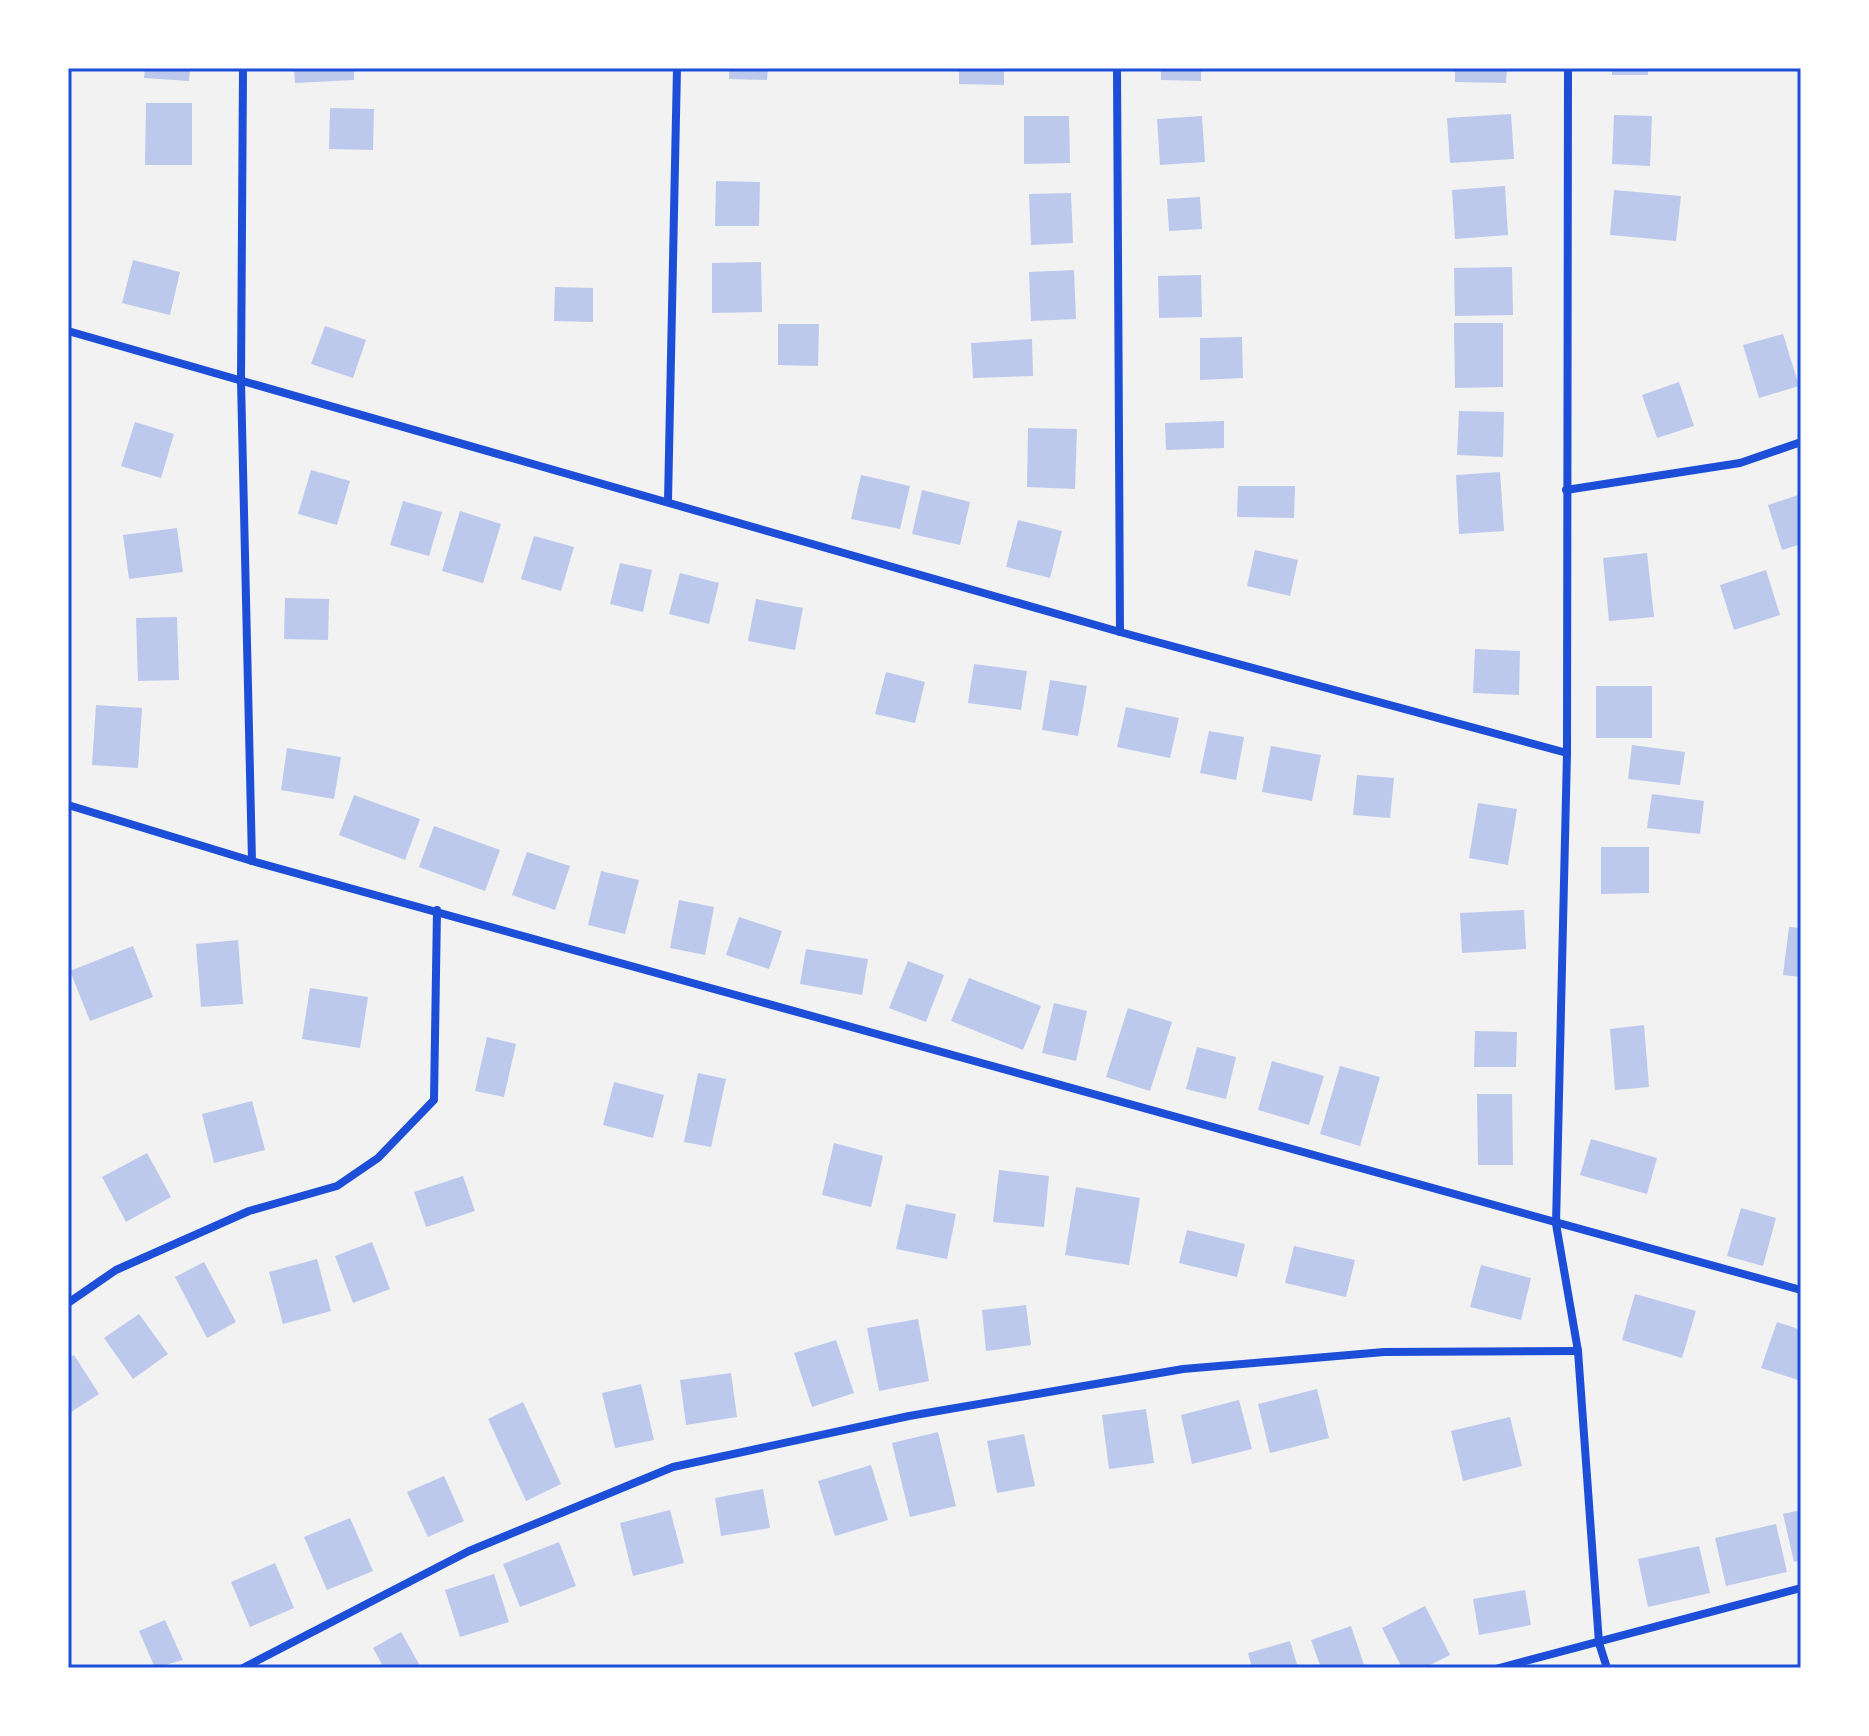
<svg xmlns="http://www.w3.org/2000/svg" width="1869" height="1736" viewBox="0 0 1869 1736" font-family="'Noto Sans',sans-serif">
  <rect width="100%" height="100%" fill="#f2f2f2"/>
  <g fill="#bdc9ec">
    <polygon points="145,68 190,68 189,81 144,78"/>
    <polygon points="294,68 354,68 354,80 295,83"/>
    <polygon points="729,68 768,68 767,80 729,79"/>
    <polygon points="959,68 1004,68 1004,85 959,84"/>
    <polygon points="1161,68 1201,68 1201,81 1161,80"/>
    <polygon points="1455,68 1507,68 1506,83 1455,82"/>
    <rect x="1612" y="68" width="36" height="7"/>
    <polygon points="146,103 192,103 192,165 145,165"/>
    <polygon points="330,108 374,109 373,150 329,149"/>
    <polygon points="1511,114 1514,159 1450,163 1447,118"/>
    <polygon points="1614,115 1652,116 1650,166 1612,164"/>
    <polygon points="1024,116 1069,116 1070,163 1024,164"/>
    <polygon points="1202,116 1205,162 1160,165 1157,119"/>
    <polygon points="716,181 760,182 759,226 715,226"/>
    <polygon points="1505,186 1508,235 1455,239 1452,190"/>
    <polygon points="1614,190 1681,196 1676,241 1610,235"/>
    <polygon points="1071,193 1073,243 1031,245 1029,194"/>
    <polygon points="1200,197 1202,229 1169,231 1167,199"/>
    <polygon points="133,260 180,272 170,315 122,303"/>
    <polygon points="761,262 762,312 712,313 712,263"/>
    <polygon points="1512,267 1513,315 1455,316 1454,268"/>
    <polygon points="1074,270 1076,319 1031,321 1029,272"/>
    <polygon points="1201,275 1202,317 1159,318 1158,276"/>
    <polygon points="555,287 593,288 593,322 554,321"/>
    <polygon points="1454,323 1503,323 1503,387 1455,388"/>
    <polygon points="778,324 819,324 818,366 778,365"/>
    <polygon points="325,326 366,340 353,378 311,364"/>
    <polygon points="1783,334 1799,386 1759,398 1743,345"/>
    <polygon points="1242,337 1243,378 1200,380 1200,338"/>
    <polygon points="1032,339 1033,376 973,378 971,343"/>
    <polygon points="1679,382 1694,426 1657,438 1642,395"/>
    <polygon points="1459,411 1504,412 1503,457 1457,455"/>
    <polygon points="1224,421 1224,448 1166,450 1165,423"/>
    <polygon points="135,422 174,434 161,478 121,466"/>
    <polygon points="1028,428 1077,429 1075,489 1027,487"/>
    <polygon points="311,470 350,481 337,525 298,514"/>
    <polygon points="1500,472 1504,531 1459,534 1456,475"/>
    <polygon points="861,475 910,486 900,529 851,519"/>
    <polygon points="1238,486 1295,486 1294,518 1237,517"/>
    <polygon points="922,490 970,502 960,545 912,534"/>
    <polygon points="1801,494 1801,544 1782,550 1768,505"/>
    <polygon points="403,501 442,512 429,556 390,545"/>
    <polygon points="460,511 501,524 483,583 442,571"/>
    <polygon points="1018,520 1062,531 1050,578 1006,567"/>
    <polygon points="177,528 183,572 129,579 123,535"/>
    <polygon points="534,536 574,547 561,591 521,579"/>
    <polygon points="1255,550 1298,560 1290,596 1247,586"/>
    <polygon points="1647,553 1654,617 1609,621 1603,558"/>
    <polygon points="620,563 652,570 643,612 610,604"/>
    <polygon points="1766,570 1780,615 1734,630 1720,585"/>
    <polygon points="680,573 719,583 709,624 669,614"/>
    <polygon points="285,598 329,599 328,640 284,639"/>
    <polygon points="756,599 803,608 795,650 748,641"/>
    <polygon points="177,617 179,680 138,681 136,618"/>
    <polygon points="1475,649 1520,651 1519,695 1473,693"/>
    <polygon points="974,664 1027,671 1021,710 968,703"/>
    <polygon points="886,672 925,682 915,723 875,714"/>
    <polygon points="1050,680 1087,686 1078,736 1042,730"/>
    <rect x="1596" y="686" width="56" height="52"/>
    <polygon points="96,705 142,708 138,768 92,765"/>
    <polygon points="1126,707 1179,718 1170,758 1117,747"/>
    <polygon points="1209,731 1244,737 1236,780 1200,773"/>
    <polygon points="1632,745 1685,752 1680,785 1628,779"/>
    <polygon points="1271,746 1321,755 1312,801 1262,792"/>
    <polygon points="287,748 341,757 334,799 281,790"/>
    <polygon points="1357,775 1394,778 1390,818 1353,815"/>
    <polygon points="1652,794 1704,801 1700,834 1647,828"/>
    <polygon points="354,795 420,819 405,860 339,835"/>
    <polygon points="1478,803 1517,809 1508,865 1469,858"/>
    <polygon points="434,826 500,850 485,891 419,867"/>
    <polygon points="1601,847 1649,847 1649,893 1601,894"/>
    <polygon points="527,852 570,866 555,910 512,895"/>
    <polygon points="601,871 639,880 625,934 588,925"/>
    <polygon points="679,900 714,907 705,955 670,948"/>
    <polygon points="1524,910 1526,949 1462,953 1460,913"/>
    <polygon points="739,917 782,931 769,969 726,955"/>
    <polygon points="1789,927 1801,928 1801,977 1783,975"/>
    <polygon points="238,940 243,1004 201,1007 196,944"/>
    <polygon points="133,946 153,997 90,1021 70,971"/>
    <polygon points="806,949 868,959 862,995 800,984"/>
    <polygon points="908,961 944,975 926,1022 889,1008"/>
    <polygon points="969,978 1041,1006 1023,1050 951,1021"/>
    <polygon points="310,988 368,997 360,1048 302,1039"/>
    <polygon points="1054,1003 1087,1011 1076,1061 1042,1053"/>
    <polygon points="1128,1008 1172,1022 1150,1091 1106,1077"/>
    <polygon points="1644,1025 1649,1087 1615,1090 1610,1029"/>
    <polygon points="1475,1031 1517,1032 1516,1067 1474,1067"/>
    <polygon points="487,1037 516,1044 504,1097 475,1091"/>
    <polygon points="1197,1047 1236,1057 1226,1099 1186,1089"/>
    <polygon points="1272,1061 1324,1076 1309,1125 1258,1110"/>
    <polygon points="1340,1066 1380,1077 1360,1146 1320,1134"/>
    <polygon points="698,1073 726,1079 711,1147 684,1142"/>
    <polygon points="614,1082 664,1095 653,1138 603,1125"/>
    <polygon points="1477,1094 1512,1094 1513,1165 1478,1165"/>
    <polygon points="252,1101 265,1150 214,1163 202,1114"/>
    <polygon points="1591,1139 1657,1158 1647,1194 1580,1175"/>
    <polygon points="834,1143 883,1156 871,1207 822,1195"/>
    <polygon points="147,1153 171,1197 126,1222 102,1177"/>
    <polygon points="999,1170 1049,1176 1044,1227 993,1222"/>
    <polygon points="463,1176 475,1211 426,1227 414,1192"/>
    <polygon points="1076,1187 1140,1198 1129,1265 1065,1255"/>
    <polygon points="906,1204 956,1214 947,1259 896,1249"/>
    <polygon points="1741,1208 1776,1218 1763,1266 1727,1256"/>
    <polygon points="1187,1230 1245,1244 1237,1277 1179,1263"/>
    <polygon points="372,1242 390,1289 353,1303 335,1256"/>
    <polygon points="1294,1246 1355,1260 1346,1297 1285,1283"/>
    <polygon points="317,1259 331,1311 283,1324 269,1272"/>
    <polygon points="204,1262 236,1322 207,1338 175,1277"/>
    <polygon points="1481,1265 1531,1278 1521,1320 1470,1307"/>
    <polygon points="1635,1294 1696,1311 1682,1358 1622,1340"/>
    <polygon points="1026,1305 1031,1345 986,1351 982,1310"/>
    <polygon points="139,1314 168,1354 133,1379 104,1338"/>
    <polygon points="918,1319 929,1381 879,1391 867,1328"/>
    <polygon points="1777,1322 1801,1330 1801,1381 1761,1368"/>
    <polygon points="836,1340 854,1393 812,1407 794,1353"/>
    <polygon points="74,1355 99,1394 68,1414 68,1359"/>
    <polygon points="731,1373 737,1417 686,1425 680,1380"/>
    <polygon points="641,1384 654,1440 615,1448 602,1393"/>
    <polygon points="1317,1389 1329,1438 1270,1453 1258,1404"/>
    <polygon points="1239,1400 1252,1449 1192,1464 1181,1415"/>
    <polygon points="523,1402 561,1484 526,1501 488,1419"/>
    <polygon points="1146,1409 1154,1463 1109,1469 1102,1415"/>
    <polygon points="1510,1417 1522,1466 1463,1481 1451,1431"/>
    <polygon points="938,1432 956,1506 910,1517 892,1443"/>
    <polygon points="1024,1434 1035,1486 997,1493 987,1441"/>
    <polygon points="871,1465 888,1520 835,1536 818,1481"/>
    <polygon points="444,1476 464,1521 428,1537 407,1492"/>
    <polygon points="763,1489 770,1528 721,1536 715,1498"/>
    <polygon points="670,1510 684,1563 633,1576 620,1523"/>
    <polygon points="1801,1510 1801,1560 1794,1562 1783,1514"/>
    <polygon points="350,1518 373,1571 327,1590 304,1537"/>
    <polygon points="1776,1524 1787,1572 1726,1586 1715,1538"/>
    <polygon points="559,1542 576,1586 520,1607 503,1564"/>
    <polygon points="1699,1546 1710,1593 1648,1607 1638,1559"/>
    <polygon points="275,1563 294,1608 250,1627 231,1582"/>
    <polygon points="494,1574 509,1622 460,1637 445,1590"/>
    <polygon points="1525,1590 1531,1625 1479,1635 1473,1599"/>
    <polygon points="1425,1606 1450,1655 1424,1668 1402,1668 1382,1628"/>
    <polygon points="165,1620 183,1660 155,1668 139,1631"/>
    <polygon points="1351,1626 1365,1668 1321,1668 1311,1640"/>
    <polygon points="401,1632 419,1664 412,1668 384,1668 373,1648"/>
    <polygon points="1290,1641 1298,1668 1252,1668 1248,1653"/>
  </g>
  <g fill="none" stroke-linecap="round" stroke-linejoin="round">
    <g stroke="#1d4ed8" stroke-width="8">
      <polyline points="243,68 241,381 252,861"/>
      <polyline points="1117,68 1120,632"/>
      <polyline points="1568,68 1567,753 1556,1224 1578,1351 1599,1643 1607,1668"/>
      <polyline points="68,331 1120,632 1567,753"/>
      <polyline points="1566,490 1740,463 1801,442"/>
      <polyline points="668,501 677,68"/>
      <polyline points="68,805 252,861 1801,1290"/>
      <polyline points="68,1303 116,1270 249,1211 337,1186 378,1158 434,1100 437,910"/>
      <polyline points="243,1668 469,1551 673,1467 909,1416 1183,1369 1384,1352 1578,1351"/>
      <polyline points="1499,1668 1801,1588"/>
    </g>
  </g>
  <rect width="1869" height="1736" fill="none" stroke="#ffffff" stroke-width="140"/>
  <rect x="70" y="70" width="1729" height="1596" fill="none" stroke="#1d4ed8" stroke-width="3"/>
</svg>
